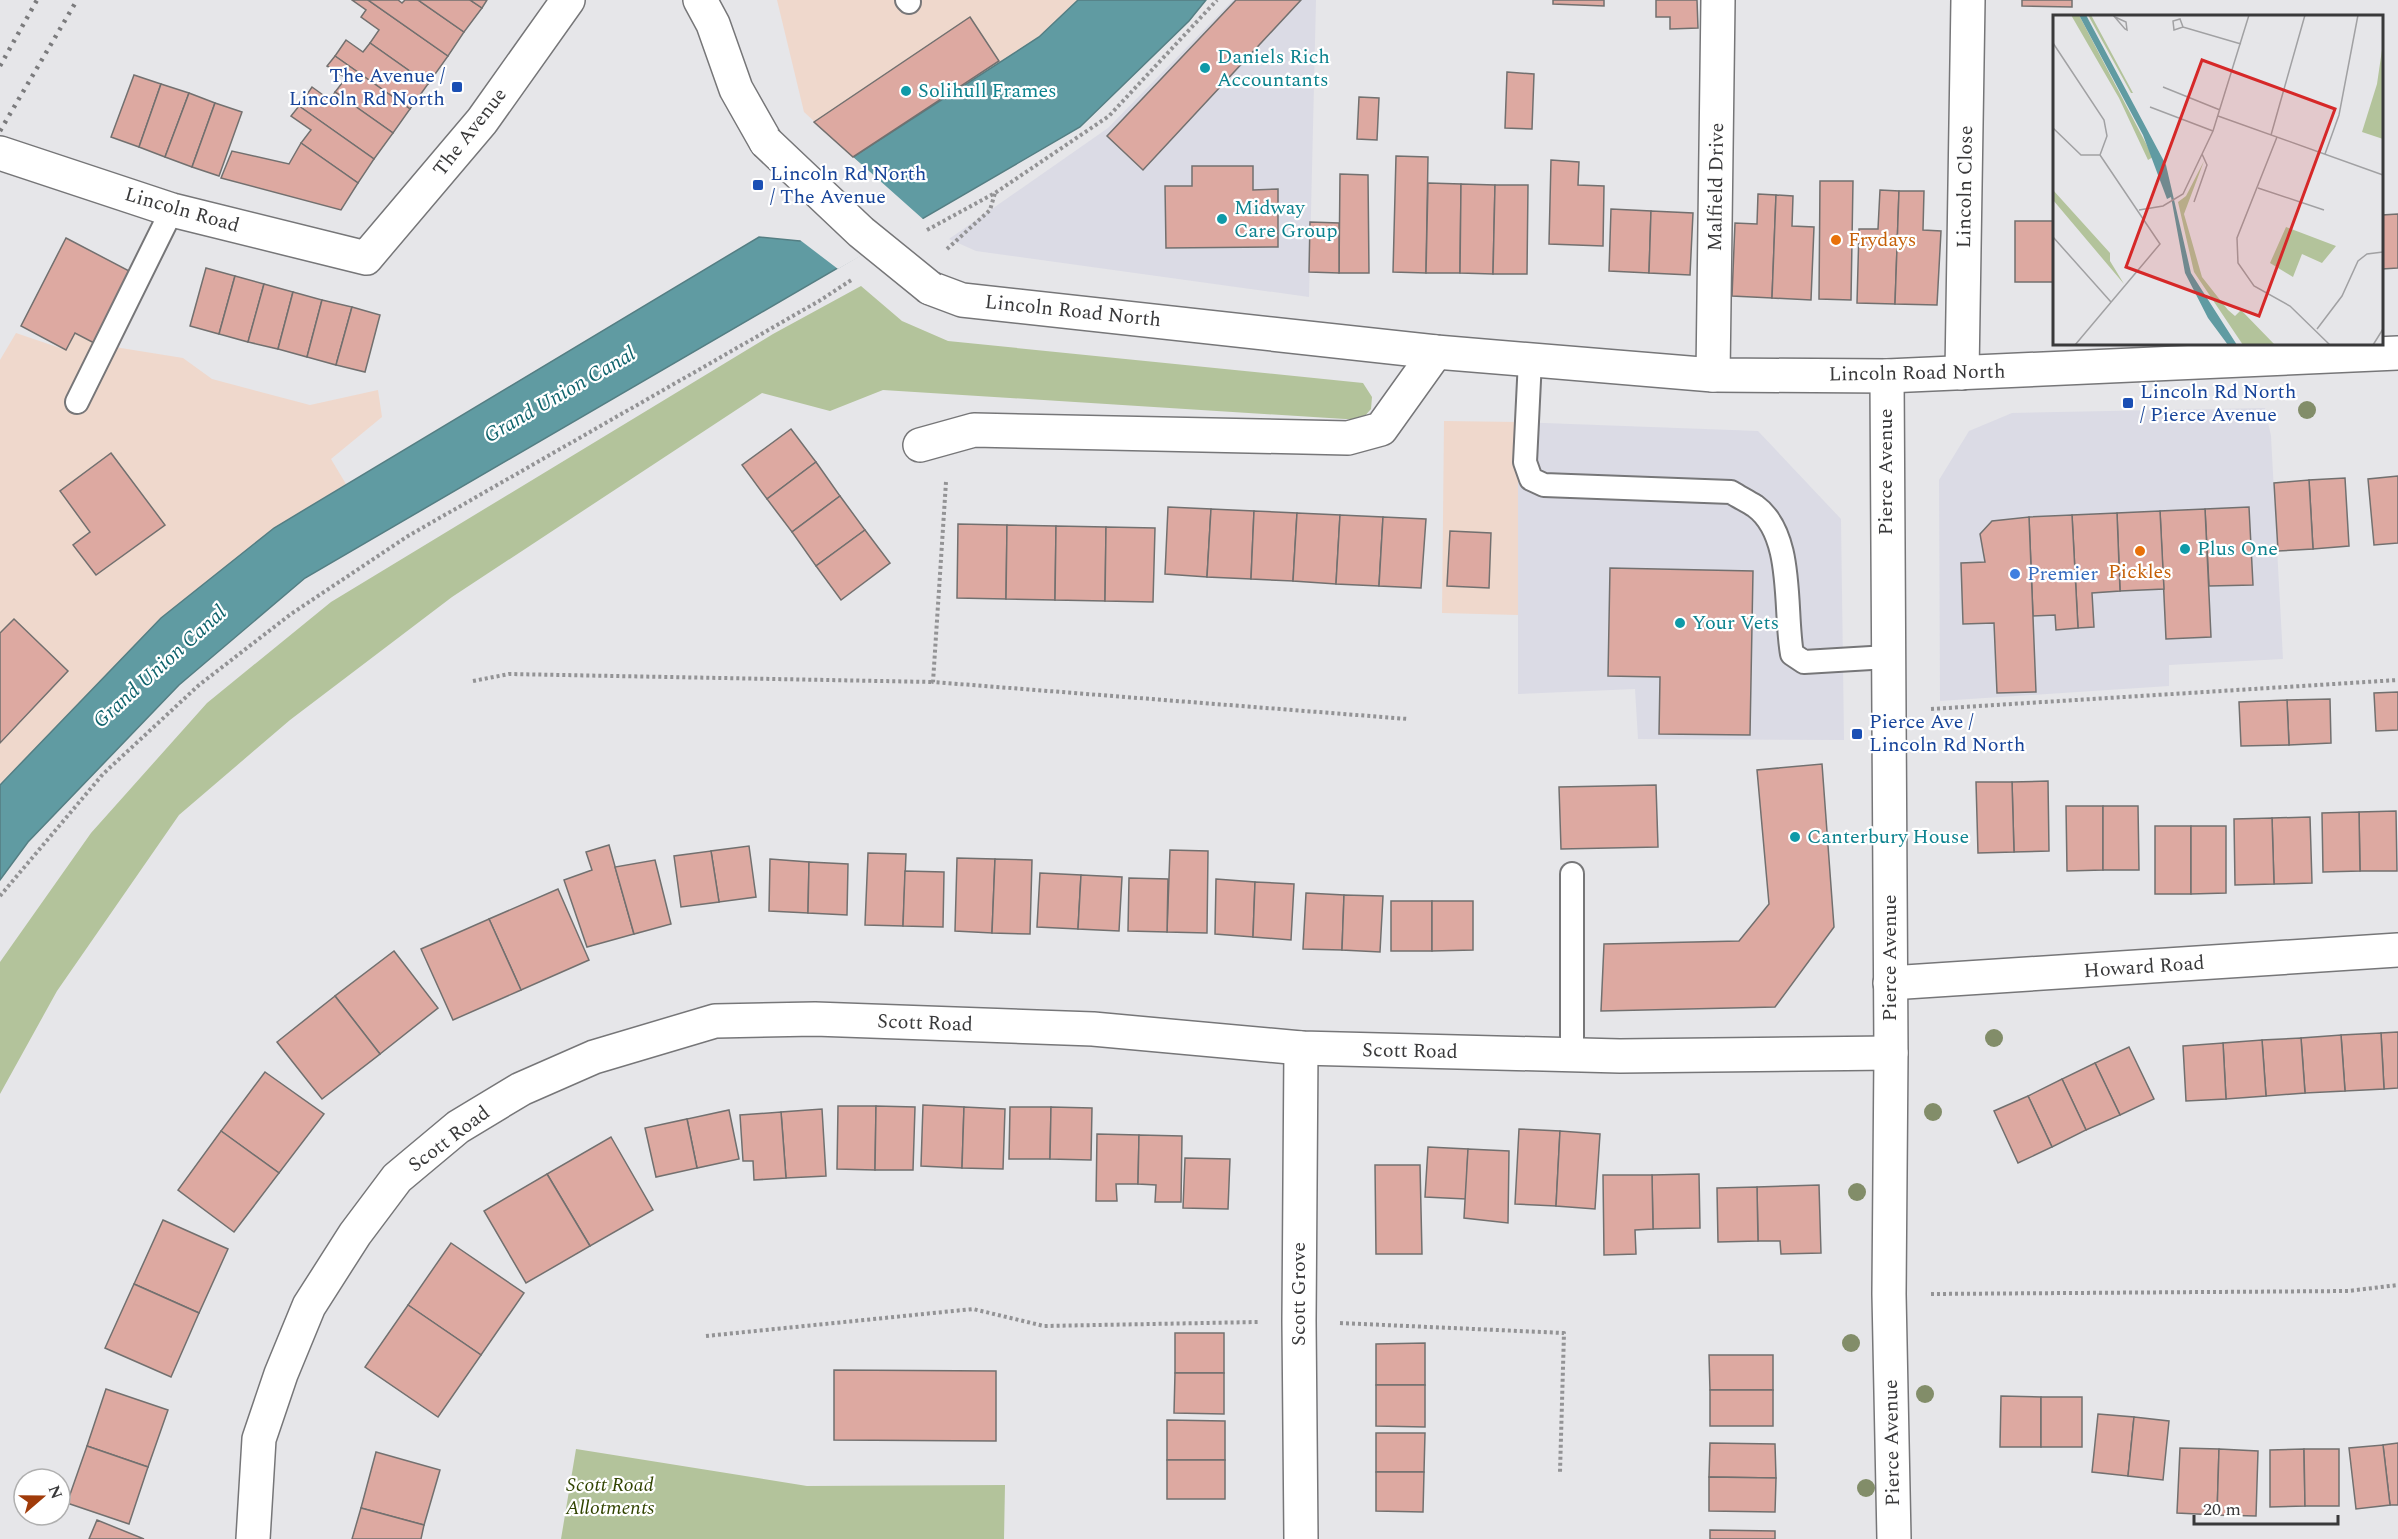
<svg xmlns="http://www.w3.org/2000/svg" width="2398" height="1539" viewBox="0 0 2398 1539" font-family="Spectral,serif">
  <rect width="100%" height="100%" fill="#e6e6e9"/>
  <g fill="#dbdbe5">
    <polygon points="1233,0 1316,0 1309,297 976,251 949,239 1108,128"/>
    <polygon points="2265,408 2271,436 2283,659 2169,665 2169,686 1940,701 1939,480 1969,431 2012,413"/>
    <polygon points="1518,422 1758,431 1841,519 1844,740 1638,739 1635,689 1518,694"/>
  </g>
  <g fill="#efd8cc">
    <polygon points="777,0 1078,0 1039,37 853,157 804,112"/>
    <polygon points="16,333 66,350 75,333 96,344 183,358 212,379 310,405 378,390 382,417 331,459 346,484 274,528 161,618 41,745 0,784 0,360"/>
    <polygon points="1444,421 1518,422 1518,615 1442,613"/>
  </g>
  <g fill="#b3c39b">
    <polygon points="861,286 902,321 948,341 1363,383 1372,397 1371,409 1362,419 1345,419 883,390 830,411 762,393 452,597 290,720 179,815 57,991 0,1094 0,962 91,833 207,703 331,602 773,334"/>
    <polygon points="576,1449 807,1486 1005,1485 1004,1539 561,1539"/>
  </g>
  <polygon fill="#609ba2" stroke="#547e83" stroke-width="1.5" points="1078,0 1206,0 1189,21 1080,127 305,578 179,685 28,842 0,880 0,785 161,618 274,528 759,237 800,241 888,194 853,157 1039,37"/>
  <polygon fill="#e6e6e9" points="851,155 924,220 838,269 796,237 884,194 851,159"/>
  <g fill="#dda9a1" stroke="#72706f" stroke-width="1.5">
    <polygon points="352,0 368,0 448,56 428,84 370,43 379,30 361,17 366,10"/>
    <polygon points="368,0 398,0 402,3 405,0 418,0 464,32 448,56"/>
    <polygon points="418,0 470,0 482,8 464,32"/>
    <polygon points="470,0 487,0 482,8"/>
    <polygon points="1236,0 1301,0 1143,170 1107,136"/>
    <polygon points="1553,0 1604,0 1604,6 1553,4"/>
    <polygon points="1656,0 1697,0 1698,28 1670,29 1670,17 1656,17"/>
    <polygon points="2022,0 2072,0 2072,7 2022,6"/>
    <polygon points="970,17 999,61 853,157 814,122"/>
    <polygon points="346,40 363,52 370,43 428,84 410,109 335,56"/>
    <polygon points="335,56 410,109 393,133 335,92 346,78 327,66"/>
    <polygon points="1507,72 1534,74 1532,129 1505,128"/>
    <polygon points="134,75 161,84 139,147 111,137"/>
    <polygon points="161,84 189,93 165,157 139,147"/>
    <polygon points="312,87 330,100 335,92 393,133 374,159 299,106"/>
    <polygon points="189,93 215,103 192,167 165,157"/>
    <polygon points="1359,97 1379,98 1377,140 1357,139"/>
    <polygon points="215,103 242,112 219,176 192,167"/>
    <polygon points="299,106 374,159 358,183 301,143 311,130 291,116"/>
    <polygon points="301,143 358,183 341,210 221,178 232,151 289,164"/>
    <polygon points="1396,156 1428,157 1426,273 1393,272"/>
    <polygon points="1551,160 1579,162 1578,185 1604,186 1603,246 1549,244"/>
    <polygon points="1192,166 1253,166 1253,190 1278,189 1278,247 1166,248 1165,186 1192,186"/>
    <polygon points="1340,174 1368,175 1369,273 1339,273"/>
    <polygon points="1820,181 1853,181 1851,300 1819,299"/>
    <polygon points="1428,183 1461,184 1460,273 1426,273"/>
    <polygon points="1461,184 1495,185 1493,274 1460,273"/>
    <polygon points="1495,185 1528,185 1527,274 1493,274"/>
    <polygon points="1880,190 1899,191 1895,304 1857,303 1859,229 1878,229"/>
    <polygon points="1899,191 1924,191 1923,230 1941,231 1937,305 1895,304"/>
    <polygon points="1758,194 1776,195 1772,298 1732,296 1735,223 1757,224"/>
    <polygon points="1776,195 1793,196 1792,226 1814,227 1811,300 1772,298"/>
    <polygon points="1611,209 1651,211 1649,273 1609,271"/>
    <polygon points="1651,211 1693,213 1690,275 1649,273"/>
    <polygon points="2398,214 2398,268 2382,269 2382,215"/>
    <rect x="2015" y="221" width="39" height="61"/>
    <polygon points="1310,222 1339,223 1339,273 1309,272"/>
    <polygon points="66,238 133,273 96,344 75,333 66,350 21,326"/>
    <polygon points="206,268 235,276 219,334 190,326"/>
    <polygon points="235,276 264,284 248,342 219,334"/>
    <polygon points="264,284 293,292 278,349 248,342"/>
    <polygon points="293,292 322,300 307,357 278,349"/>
    <polygon points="322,300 352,307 336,365 307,357"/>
    <polygon points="352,307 380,315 365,372 336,365"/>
    <polygon points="791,429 816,462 767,499 742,465"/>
    <polygon points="111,453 165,525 96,575 73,545 90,532 60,491"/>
    <polygon points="816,462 840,496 792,532 767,499"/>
    <polygon points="2398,476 2398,543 2374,545 2368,479"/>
    <polygon points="2345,478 2349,546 2313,549 2309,480"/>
    <polygon points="2309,480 2313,549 2278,551 2274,483"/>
    <polygon points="840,496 865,530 816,566 792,532"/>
    <polygon points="1168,507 1211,509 1207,577 1165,574"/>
    <polygon points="2249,507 2253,585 2209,586 2205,509"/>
    <polygon points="1211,509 1254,511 1251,579 1207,577"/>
    <polygon points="2205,509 2211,637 2166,639 2160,511"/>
    <polygon points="1254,511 1297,513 1293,581 1251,579"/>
    <polygon points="2160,511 2164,589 2120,591 2117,513"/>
    <polygon points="1297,513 1340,515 1336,584 1293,581"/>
    <polygon points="2117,513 2120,591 2092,593 2094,627 2078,628 2072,515"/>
    <polygon points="1340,515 1383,517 1379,586 1336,584"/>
    <polygon points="2072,515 2078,628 2056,630 2055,615 2033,616 2029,517"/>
    <polygon points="1383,517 1426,519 1421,588 1379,586"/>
    <polygon points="2029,517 2036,692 1997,693 1994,623 1963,624 1961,563 1985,562 1980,534 1992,521"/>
    <polygon points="958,524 1007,525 1006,599 957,598"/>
    <polygon points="1007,525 1056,526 1055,600 1006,599"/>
    <polygon points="1056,526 1106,527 1105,601 1055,600"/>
    <polygon points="1106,527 1155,528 1153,602 1105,601"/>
    <polygon points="865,530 890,563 841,600 816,566"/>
    <polygon points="1450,531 1491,533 1489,588 1447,586"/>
    <polygon points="1610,568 1753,571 1750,735 1659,734 1660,677 1608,676"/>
    <polygon points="14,619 68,671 0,743 0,633"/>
    <polygon points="2398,692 2398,730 2376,731 2374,693"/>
    <polygon points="2330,699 2331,743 2289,745 2287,700"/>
    <polygon points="2287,700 2289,745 2241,746 2239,702"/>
    <polygon points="1822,764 1834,927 1775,1007 1601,1011 1604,944 1739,941 1769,904 1757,770"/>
    <polygon points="2048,781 2049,851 2014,852 2012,782"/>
    <polygon points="1976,782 2012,782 2014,852 1978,853"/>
    <polygon points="1656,785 1658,847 1561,849 1559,787"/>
    <polygon points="2066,806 2103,806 2103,870 2067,871"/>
    <polygon points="2103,806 2138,806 2139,870 2103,870"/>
    <polygon points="2396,811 2397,871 2360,871 2359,812"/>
    <polygon points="2359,812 2360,871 2323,872 2322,813"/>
    <polygon points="2310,817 2312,883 2274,884 2272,818"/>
    <polygon points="2272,818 2274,884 2235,885 2234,819"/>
    <rect x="2155" y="826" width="36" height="68"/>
    <polygon points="2191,826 2226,826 2226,893 2191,894"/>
    <polygon points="609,845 634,934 587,947 564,880 592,870 586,852"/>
    <polygon points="749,846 756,897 719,902 711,851"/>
    <polygon points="1170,850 1208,851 1207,933 1167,932"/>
    <polygon points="711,851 719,902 681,907 674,856"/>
    <polygon points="868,853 906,854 903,926 865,925"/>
    <polygon points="957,858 995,859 992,933 955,931"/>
    <polygon points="770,859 809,862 808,913 769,911"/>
    <polygon points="995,859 1032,860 1030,934 992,933"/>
    <polygon points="655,860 671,924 634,934 615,867"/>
    <polygon points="809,862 848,864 847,915 808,913"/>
    <polygon points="905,871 944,872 943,927 903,926"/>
    <polygon points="1040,873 1081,875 1078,929 1037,927"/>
    <polygon points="1081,875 1122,877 1119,931 1078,929"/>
    <polygon points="1129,878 1168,879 1167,932 1128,931"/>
    <polygon points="1216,879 1255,882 1253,937 1215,934"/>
    <polygon points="1255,882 1294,884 1291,940 1253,937"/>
    <polygon points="558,889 589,960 521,990 489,919"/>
    <polygon points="1306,893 1344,895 1342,950 1303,949"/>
    <polygon points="1344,895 1383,896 1380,952 1342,950"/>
    <rect x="1391" y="901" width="41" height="50"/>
    <polygon points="1432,901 1473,901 1473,950 1432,951"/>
    <polygon points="489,919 521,990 453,1020 421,949"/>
    <polygon points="394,951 438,1008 380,1054 335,996"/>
    <polygon points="335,996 380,1054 322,1099 277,1042"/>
    <polygon points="2398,1032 2398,1088 2384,1089 2381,1033"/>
    <polygon points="2381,1033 2384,1089 2345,1091 2341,1035"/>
    <polygon points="2341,1035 2345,1091 2305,1093 2301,1038"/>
    <polygon points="2301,1038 2305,1093 2266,1096 2262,1040"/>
    <polygon points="2262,1040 2266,1096 2226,1099 2223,1043"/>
    <polygon points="2223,1043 2226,1099 2186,1101 2183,1046"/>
    <polygon points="2129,1047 2154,1099 2120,1115 2095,1063"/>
    <polygon points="2095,1063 2120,1115 2086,1130 2062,1079"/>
    <polygon points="265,1072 324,1114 279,1173 221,1131"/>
    <polygon points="2062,1079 2086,1130 2052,1147 2028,1096"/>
    <polygon points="2028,1096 2052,1147 2018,1163 1994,1111"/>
    <polygon points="923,1105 964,1107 962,1168 921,1166"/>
    <polygon points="838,1106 876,1106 875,1170 837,1169"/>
    <polygon points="876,1106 915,1107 913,1170 875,1170"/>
    <polygon points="964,1107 1005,1109 1003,1169 962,1168"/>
    <polygon points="1010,1107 1051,1107 1050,1159 1009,1159"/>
    <polygon points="1051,1107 1092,1108 1091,1160 1050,1159"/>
    <polygon points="822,1109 826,1176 786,1178 781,1112"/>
    <polygon points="729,1110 739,1159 697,1168 687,1119"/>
    <polygon points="781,1112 786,1178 754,1180 753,1161 743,1161 740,1115"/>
    <polygon points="687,1119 697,1168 656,1177 645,1128"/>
    <polygon points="1519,1129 1560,1131 1556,1206 1515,1204"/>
    <polygon points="221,1131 279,1173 234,1232 178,1190"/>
    <polygon points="1560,1131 1600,1134 1595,1209 1556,1206"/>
    <polygon points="1097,1134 1139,1135 1138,1184 1116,1184 1117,1201 1096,1201"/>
    <polygon points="1139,1135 1182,1136 1181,1202 1155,1202 1156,1185 1138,1184"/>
    <polygon points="611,1137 653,1210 590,1246 547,1174"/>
    <polygon points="1428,1147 1468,1149 1466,1199 1425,1197"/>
    <polygon points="1468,1149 1509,1151 1508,1223 1464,1218"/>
    <polygon points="1185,1158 1230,1159 1228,1209 1183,1208"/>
    <polygon points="1375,1165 1420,1165 1422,1254 1376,1254"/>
    <polygon points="547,1174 590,1246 526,1283 484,1211"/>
    <polygon points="1699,1174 1700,1228 1653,1229 1652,1175"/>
    <polygon points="1603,1175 1652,1175 1653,1229 1635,1230 1636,1254 1604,1255"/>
    <polygon points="1819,1185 1821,1253 1781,1254 1780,1241 1758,1241 1757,1187"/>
    <polygon points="1757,1187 1758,1241 1718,1242 1717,1188"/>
    <polygon points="163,1220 228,1249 199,1313 134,1284"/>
    <polygon points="451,1243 524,1293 481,1355 408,1305"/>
    <polygon points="134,1284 199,1313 171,1377 105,1348"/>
    <polygon points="408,1305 481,1355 438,1417 365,1367"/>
    <rect x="1175" y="1333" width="49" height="40"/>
    <polygon points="1425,1343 1425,1385 1376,1385 1376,1344"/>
    <polygon points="1709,1355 1773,1355 1773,1390 1710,1390"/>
    <polygon points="834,1370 996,1371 996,1441 834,1440"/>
    <polygon points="1175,1373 1224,1373 1224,1414 1174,1413"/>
    <polygon points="1376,1385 1425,1385 1425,1427 1376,1426"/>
    <polygon points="106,1389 168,1410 148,1467 87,1446"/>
    <rect x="1710" y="1390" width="63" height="36"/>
    <polygon points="2001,1396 2041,1397 2041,1447 2000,1447"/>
    <rect x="2041" y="1397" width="41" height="50"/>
    <polygon points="2098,1414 2134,1417 2128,1476 2092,1472"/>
    <polygon points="2134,1417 2169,1421 2163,1480 2128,1476"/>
    <polygon points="1167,1420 1225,1421 1225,1460 1167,1460"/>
    <polygon points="1376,1433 1425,1433 1424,1472 1376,1472"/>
    <polygon points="1710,1443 1775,1444 1776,1478 1709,1477"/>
    <polygon points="2398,1443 2398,1505 2390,1505 2383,1445"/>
    <polygon points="2383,1445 2390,1505 2356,1509 2349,1448"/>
    <polygon points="87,1446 148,1467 129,1524 67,1503"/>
    <polygon points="2180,1448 2219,1449 2217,1515 2177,1513"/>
    <polygon points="2219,1449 2258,1451 2256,1516 2217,1515"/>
    <polygon points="2304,1449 2305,1506 2270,1507 2270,1450"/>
    <polygon points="2304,1449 2339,1449 2339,1506 2305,1506"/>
    <polygon points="376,1452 440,1470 424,1525 361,1508"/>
    <rect x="1167" y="1460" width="58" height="39"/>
    <polygon points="1376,1472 1424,1472 1423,1512 1376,1511"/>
    <polygon points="1709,1477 1776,1478 1775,1512 1709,1511"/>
    <polygon points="361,1508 424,1525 421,1539 352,1539"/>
    <polygon points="97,1520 144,1539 89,1539"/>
    <polygon points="1710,1530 1775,1531 1775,1539 1710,1539"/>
  </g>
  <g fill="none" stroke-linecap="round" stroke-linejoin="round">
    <g stroke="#767678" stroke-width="26">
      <g id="lane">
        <polyline points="907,0 909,2"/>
        <path d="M1530,360L1525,462L1531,479L1544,485L1731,492C1739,497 1747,501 1755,506C1795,535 1784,610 1792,654L1804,662L1888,657"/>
        <polyline points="77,402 172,210"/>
        <polyline points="1572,874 1572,1055"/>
      </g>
    </g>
    <g stroke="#767678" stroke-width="36">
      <g id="street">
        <polyline points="1962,373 1968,0"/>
        <polyline points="1713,375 1718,0"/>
        <polyline points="920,445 974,430 1348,438 1381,429 1436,352"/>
        <polyline points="1890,983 2398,950"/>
        <polyline points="253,1539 259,1439 281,1374 309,1306 355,1234 397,1178 458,1127 521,1089 594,1057 715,1021 815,1019 1093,1029 1301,1048 1620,1056 1891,1053"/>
        <polyline points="1301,1539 1299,1321 1301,1048"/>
      </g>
    </g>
    <g stroke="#767678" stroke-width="36">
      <g id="secondary">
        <polyline points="700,0 713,24 736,89 766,142"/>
        <polyline points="0,153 172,210 366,258 482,121 568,0"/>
        <polyline points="930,288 962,300 1436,352 1713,375 1887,376 2398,353"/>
        <polyline points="1887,376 1891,1053 1889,1294 1894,1539"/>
      </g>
    </g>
    <g stroke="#939395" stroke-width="4" stroke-dasharray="3 3" stroke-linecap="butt">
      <polyline points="927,230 995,193 1109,116 1217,0"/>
      <polyline points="947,249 990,210 995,193"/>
      <polyline points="946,482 933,682 1408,719"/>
      <polyline points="473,681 509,674 933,682"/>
      <polyline points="1931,709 2398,680"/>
      <polyline points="0,896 103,774 199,685 291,614 408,536 819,301 853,279"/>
      <polyline points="1931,1294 2348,1291 2398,1285"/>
      <polyline points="1340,1323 1564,1333 1560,1472"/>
      <polyline points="706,1336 973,1309 1044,1326 1258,1322"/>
    </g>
    <use href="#lane" stroke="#fff" stroke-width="22"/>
    <use href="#street" stroke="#fff" stroke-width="33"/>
    <use href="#secondary" stroke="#fff" stroke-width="33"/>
    <g stroke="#7b7b7d" stroke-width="4.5" stroke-dasharray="3 6" stroke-linecap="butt">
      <polyline points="0,66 37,0"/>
      <polyline points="0,131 77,0"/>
    </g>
    <g stroke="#767678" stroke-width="36" stroke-linecap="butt">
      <polyline id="secondary-bridge" points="766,142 861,232 930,288"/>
    </g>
    <use href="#secondary-bridge" stroke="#fff" stroke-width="33"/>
  </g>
  <g fill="#828d69">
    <circle cx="2307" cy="410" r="9"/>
    <circle cx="1994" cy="1038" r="9"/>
    <circle cx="1933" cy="1112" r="9"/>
    <circle cx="1857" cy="1192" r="9"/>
    <circle cx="1851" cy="1343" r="9"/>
    <circle cx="1925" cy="1394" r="9"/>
    <circle cx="1866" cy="1488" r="9"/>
  </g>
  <g fill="#0f9aa8" stroke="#fff" stroke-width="2">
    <circle cx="1205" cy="68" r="6"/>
    <circle cx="906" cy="91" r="6"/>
    <circle cx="1222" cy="219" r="6"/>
    <circle cx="2185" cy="549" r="6"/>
    <circle cx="1680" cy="623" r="6"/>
    <circle cx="1795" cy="837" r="6"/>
  </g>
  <g fill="#1a4fb4" stroke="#fff" stroke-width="2">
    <rect x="451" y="81" width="12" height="12" rx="3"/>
    <rect x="752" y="179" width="12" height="12" rx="3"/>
    <rect x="2122" y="397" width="12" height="12" rx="3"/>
    <rect x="1851" y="728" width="12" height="12" rx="3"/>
  </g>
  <g fill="#e8710a" stroke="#fff" stroke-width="2">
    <circle cx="1836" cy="240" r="6"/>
    <circle cx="2140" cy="551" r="6"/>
  </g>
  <circle fill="#3f7fe0" stroke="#fff" stroke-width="2" cx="2015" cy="574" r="6"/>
  <g text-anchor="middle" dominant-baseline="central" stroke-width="4.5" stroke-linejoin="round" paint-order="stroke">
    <g font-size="20" fill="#0d838f" stroke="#fff" text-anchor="start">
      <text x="1217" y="57">Daniels Rich<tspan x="1217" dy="23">Accountants</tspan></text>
      <text x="918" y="91">Solihull Frames</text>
      <text x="1234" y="208">Midway<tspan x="1234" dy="23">Care Group</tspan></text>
      <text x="2197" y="549">Plus One</text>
      <text x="1692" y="623">Your Vets</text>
      <text x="1807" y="837">Canterbury House</text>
    </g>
    <g font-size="20" fill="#164399" stroke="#fff" text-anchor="start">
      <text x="445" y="76" text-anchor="end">The Avenue /<tspan x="445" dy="23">Lincoln Rd North</tspan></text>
      <text x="770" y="174">Lincoln Rd North<tspan x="770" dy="23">/ The Avenue</tspan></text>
      <text x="2140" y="392">Lincoln Rd North<tspan x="2140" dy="23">/ Pierce Avenue</tspan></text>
      <text x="1869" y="722">Pierce Ave /<tspan x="1869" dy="23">Lincoln Rd North</tspan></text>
    </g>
    <g font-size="20" fill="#39393a" stroke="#fff">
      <text transform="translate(470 132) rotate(-52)">The Avenue</text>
      <text transform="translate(1716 187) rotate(-89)">Malfield Drive</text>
      <text transform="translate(1965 187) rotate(-89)">Lincoln Close</text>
      <text transform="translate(182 210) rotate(16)">Lincoln Road</text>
      <text transform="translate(1073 311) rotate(6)">Lincoln Road North</text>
      <text transform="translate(1917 373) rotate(-1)">Lincoln Road North</text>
      <text transform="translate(1886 472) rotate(-90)">Pierce Avenue</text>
      <text transform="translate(1890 958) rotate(-90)">Pierce Avenue</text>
      <text transform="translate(2144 967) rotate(-4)">Howard Road</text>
      <text transform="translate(925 1023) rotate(2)">Scott Road</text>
      <text transform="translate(1410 1051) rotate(1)">Scott Road</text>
      <text transform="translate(449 1139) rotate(-37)">Scott Road</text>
      <text transform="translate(1299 1294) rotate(-90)">Scott Grove</text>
      <text transform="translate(1892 1443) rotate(-91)">Pierce Avenue</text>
    </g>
    <g font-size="20" fill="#c56008" stroke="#fff" text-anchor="start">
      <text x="1848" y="240">Frydays</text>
      <text x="2140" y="572" text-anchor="middle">Pickles</text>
    </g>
    <g font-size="20" fill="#366cbe" stroke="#fff" text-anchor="start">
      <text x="2027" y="574">Premier</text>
    </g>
    <g font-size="20" font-style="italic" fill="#314400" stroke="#fff">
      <text x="610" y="1485">Scott Road<tspan x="610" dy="23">Allotments</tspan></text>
    </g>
    <g font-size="21" font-style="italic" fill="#0f636c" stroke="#fff">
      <text transform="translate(560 395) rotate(-30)">Grand Union Canal</text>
      <text transform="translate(160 667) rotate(-42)">Grand Union Canal</text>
    </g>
  </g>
  <g transform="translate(2053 15)">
    <rect width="330" height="330" fill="#e6e6e9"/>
    <path d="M18,0H26L100,142L95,145L66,83ZM35,0H38L80,78H78ZM330,28V124L309,117L324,69ZM151,146L131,199L149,262L175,295L182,301L188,295L222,330H190L141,257L125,187L133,181ZM0,175L57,238V246L71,269L0,185ZM233,212L283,231L269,248L249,239L240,262L217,248Z" fill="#b3c39b"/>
    <path d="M26,0H33L113,150L138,258L184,330H175L155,303L132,258L118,182L114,184L90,120Z" fill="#609ba2"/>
    <path fill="none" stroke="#a1a1a3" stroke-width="1.5" d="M60,0L72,14L74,15L73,7L62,2M130,12L127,4L120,6L121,15L130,12L188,29M0,28L51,105L54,121L47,140M110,72L167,95M97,92L160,116M165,101L330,160M0,113L28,140H47M218,120L252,0M224,122L184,223L185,248L201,271L237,291L277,330M272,139L286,100L305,0M205,173L271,195M141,187L154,150L149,139M86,195L110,191L130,179L160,116L196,0M0,222L58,287M264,314L289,281L305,246L314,239L330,237M22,330L107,229L47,140M320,330L330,314"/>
    <path fill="#d62828" fill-opacity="0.15" stroke="#d62828" stroke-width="3" d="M149,45L282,94L206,301L73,252Z"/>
    <rect width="330" height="330" fill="none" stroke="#39393a" stroke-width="3"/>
  </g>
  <g transform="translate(42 1497) rotate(70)"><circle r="28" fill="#ffffff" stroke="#b0b0b0" stroke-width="1.5"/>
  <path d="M0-4.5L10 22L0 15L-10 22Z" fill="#a03b0a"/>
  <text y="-9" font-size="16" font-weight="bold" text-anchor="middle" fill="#39393a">N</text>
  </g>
  <path d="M2194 1515v9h144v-9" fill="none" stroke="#39393a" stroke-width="3"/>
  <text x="2203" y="1515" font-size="18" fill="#39393a" stroke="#ffffff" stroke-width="4.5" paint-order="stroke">20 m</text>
</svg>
